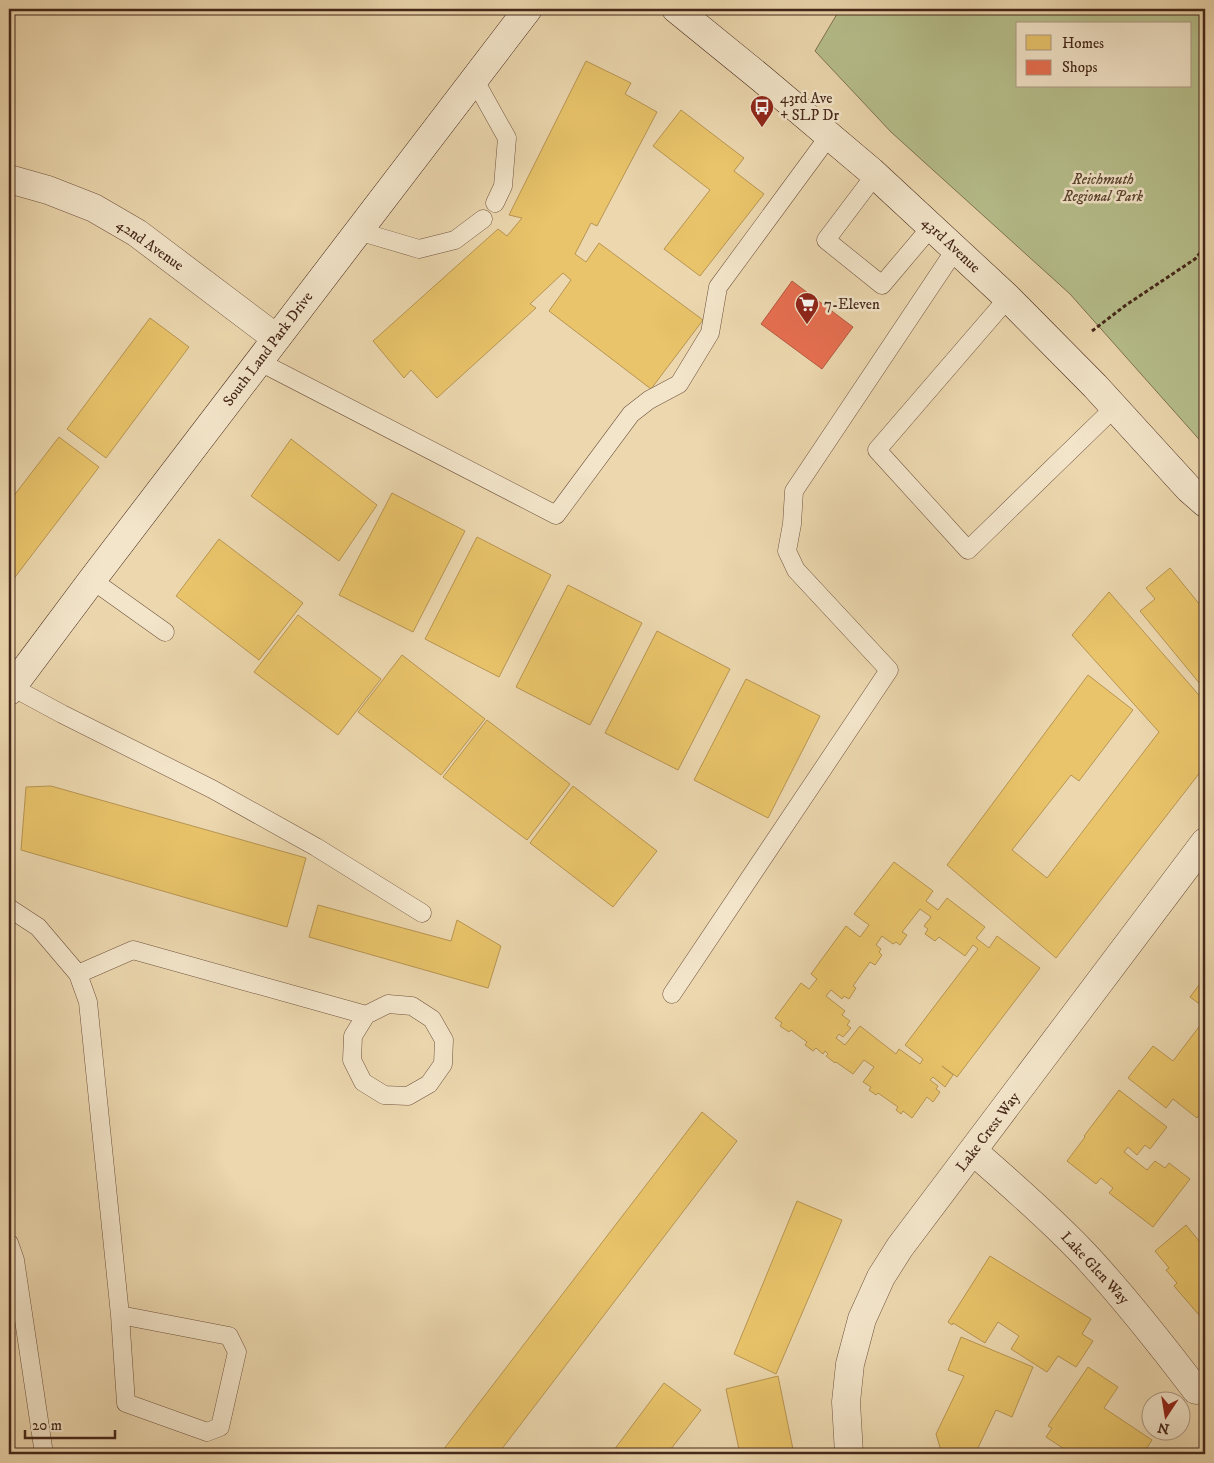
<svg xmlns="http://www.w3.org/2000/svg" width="1214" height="1463" viewBox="0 0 1214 1463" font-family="'IM FELL DW Pica',serif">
  <rect width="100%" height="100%" fill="#ecd7ae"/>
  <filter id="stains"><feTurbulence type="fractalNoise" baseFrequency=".004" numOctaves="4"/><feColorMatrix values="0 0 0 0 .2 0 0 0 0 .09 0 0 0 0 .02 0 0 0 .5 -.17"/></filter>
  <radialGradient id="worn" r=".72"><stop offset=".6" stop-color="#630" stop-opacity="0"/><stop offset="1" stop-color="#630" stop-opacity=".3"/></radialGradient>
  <path fill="#b6bf8c" stroke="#7e7352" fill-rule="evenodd" d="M840,9H1205V446L1070,294L891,132L815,51ZM1018,24H1190V86H1018Z"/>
  <g fill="#e9c46a" stroke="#b89552" fill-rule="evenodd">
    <polygon points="586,61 631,83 625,94 657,112 597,226 591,223 575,254 586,262 599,243 703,320 651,389 549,311 571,280 563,273 530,304 536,308 437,398 411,370 404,378 373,341 498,229 507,236 522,218 509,215"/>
    <polygon points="681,110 744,158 734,171 764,194 700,276 664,249 710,190 653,146"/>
    <polygon points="150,318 189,347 106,458 67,429"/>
    <polygon points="59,437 99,467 9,585 9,502"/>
    <polygon points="291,439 377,505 339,561 251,496"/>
    <polygon points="392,493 465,531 413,632 339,595"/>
    <polygon points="477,537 551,575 499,677 425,639"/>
    <polygon points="219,539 303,603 259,660 176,596"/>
    <polygon points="1170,568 1205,611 1205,690 1140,611 1155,599 1146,588"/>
    <polygon points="568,585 642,623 590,725 516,687"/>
    <polygon points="1109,592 1205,702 1205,766 1056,958 947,865 1088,675 1133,710 1079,781 1071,775 1012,850 1047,878 1159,732 1072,635"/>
    <polygon points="298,615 381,679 338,735 254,672"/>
    <polygon points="657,631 730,669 678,770 605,733"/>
    <polygon points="402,655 485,719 441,775 358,712"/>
    <polygon points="746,679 820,716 768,818 694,780"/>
    <polygon points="487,720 570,784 527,840 443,777"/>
    <polygon points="51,786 306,858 287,927 21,850 26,787"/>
    <polygon points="573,786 657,851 613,907 530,843"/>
    <path d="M894,862L933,891L926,901L938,910L947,898L985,927L976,938L989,948L997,936L1040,968L957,1077L942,1066L953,1075L945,1087L933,1077L930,1080L938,1086L936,1089L940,1092L933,1102L927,1097L912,1118L903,1111L901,1114L896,1110L898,1107L878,1093L876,1095L869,1090L871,1087L863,1082L874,1067L864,1060L853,1074L836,1062L835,1063L826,1056L828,1054L825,1051L823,1054L816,1048L813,1051L805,1045L807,1042L791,1030L789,1032L780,1026L782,1023L775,1018L801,983L809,989L817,979L811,974L846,926L860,937L869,925L854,914ZM920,909L931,917L924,926L928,929L925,934L935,941L939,937L965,956L973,945L978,949L905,1045L923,1059L920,1064L899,1049L896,1054L860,1026L845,1045L836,1038L839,1034L843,1037L851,1028L847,1025L850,1021L842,1015L845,1011L826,996L831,990L842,999L844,996L849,999L856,988L853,986L870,962L875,965L882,955L879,952L881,949L876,945L882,936L893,944L896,942L900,945L907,935L902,932Z"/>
    <polygon points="318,905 451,941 457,920 501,946 488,988 309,937"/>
    <polygon points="1205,977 1205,1008 1190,997"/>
    <polygon points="1205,1019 1205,1107 1197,1118 1173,1099 1166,1108 1128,1078 1153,1046 1173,1061"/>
    <polygon points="1119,1090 1167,1127 1150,1149 1145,1145 1137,1155 1128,1147 1124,1152 1147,1170 1155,1161 1165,1168 1169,1163 1190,1179 1153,1227 1109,1193 1113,1188 1101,1178 1096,1184 1067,1161 1085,1137 1084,1136"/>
    <polygon points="702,1112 737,1141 498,1454 440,1454"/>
    <polygon points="797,1201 842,1220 776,1374 734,1354"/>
    <polygon points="1186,1225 1199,1241 1205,1236 1205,1322 1174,1286 1177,1283 1166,1270 1169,1268 1155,1251"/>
    <polygon points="990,1256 1091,1319 1082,1334 1093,1341 1076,1367 1058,1356 1047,1372 1011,1349 1019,1336 998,1322 985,1343 953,1323 952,1325 948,1322"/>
    <polygon points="961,1337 1033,1367 1012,1417 996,1410 975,1454 942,1454 936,1434 964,1376 948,1370"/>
    <polygon points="1088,1367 1118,1387 1104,1408 1152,1440 1143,1454 1072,1454 1046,1437 1052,1428 1048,1426"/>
    <polygon points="778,1376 794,1454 740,1454 726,1389"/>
    <polygon points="664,1383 701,1410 667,1454 611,1454"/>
    <polygon points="1026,1450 1027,1454 1006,1454"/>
  </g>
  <polygon fill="#e76f51" stroke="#b65940" points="792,281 853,327 822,369 761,324"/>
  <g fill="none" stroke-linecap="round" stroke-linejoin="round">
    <g stroke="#6f533e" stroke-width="19">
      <g id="lane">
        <polyline points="474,79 507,138 503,186 495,203"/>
        <polyline points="875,175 826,240 882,285 931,227"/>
        <polyline points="358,231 419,249 455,240 483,219"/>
        <polyline points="1008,298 877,450 968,550 1114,408"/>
        <polyline points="258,361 556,515 631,414 649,400 679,384 710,333 718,287 829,136"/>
        <polyline points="92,580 165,632"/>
        <polyline points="12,687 62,714 212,789 316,847 422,913"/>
        <polyline points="9,908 38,927 78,974 88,1002 120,1315 126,1403 207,1432 220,1427 237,1352 229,1336 120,1315"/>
        <polyline points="78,974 133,950 366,1015 388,1004 412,1006 432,1019 444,1040 443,1064 429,1084 408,1096 384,1095 363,1082 352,1060 353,1036 366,1015"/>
        <polyline points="672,994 889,670 796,570 787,551 792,524 794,491 955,250"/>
        <polyline points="9,1243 15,1260 44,1454"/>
      </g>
    </g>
    <g stroke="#6f533e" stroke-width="29">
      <g id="street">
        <polyline points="9,179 48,190 94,208 137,233 276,338"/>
        <path d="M973,1151C1011,1184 1051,1219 1085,1255C1125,1298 1161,1344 1196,1390L1205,1386"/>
        <polyline points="849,1454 846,1402 850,1364 862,1319 881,1277 900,1247 1205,842"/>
      </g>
    </g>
    <g stroke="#452719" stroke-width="29">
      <g id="secondary">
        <polyline points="676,9 762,79 871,171 1008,298 1095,386 1189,489 1205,503"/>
        <polyline points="9,691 92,580 528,9"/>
      </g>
    </g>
    <polyline stroke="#452719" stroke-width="3" stroke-dasharray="4 2.5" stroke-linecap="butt" points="1092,331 1126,305 1195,259 1205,247"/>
    <use href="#lane" stroke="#f3e5ca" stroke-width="18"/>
    <use href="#street" stroke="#f3e5ca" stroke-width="28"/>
    <use href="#secondary" stroke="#f3e5ca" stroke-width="28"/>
  </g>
  <defs>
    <g id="bus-pin" transform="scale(1.25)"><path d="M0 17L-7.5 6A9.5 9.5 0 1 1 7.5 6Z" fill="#8f2418" stroke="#f3e5ca"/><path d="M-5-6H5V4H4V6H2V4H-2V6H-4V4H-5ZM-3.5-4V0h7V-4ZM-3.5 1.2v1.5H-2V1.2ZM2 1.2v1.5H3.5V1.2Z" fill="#fff"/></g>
    <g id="supermarket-pin" transform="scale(1.25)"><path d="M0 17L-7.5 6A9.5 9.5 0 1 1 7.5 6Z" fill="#8f2418" stroke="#f3e5ca"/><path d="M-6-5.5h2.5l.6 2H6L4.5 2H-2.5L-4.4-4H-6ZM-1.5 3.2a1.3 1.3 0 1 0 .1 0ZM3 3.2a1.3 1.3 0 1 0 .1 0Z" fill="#fff"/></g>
  </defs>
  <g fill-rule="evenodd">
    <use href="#bus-pin" x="762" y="107"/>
    <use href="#supermarket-pin" x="807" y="304"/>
  </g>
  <g text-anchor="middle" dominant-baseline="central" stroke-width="5" stroke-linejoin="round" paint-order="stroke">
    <g font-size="15" fill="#452719" stroke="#f3e5ca" text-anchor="start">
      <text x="780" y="98">43rd Ave<tspan x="780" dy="17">+ SLP Dr</tspan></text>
      <text x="824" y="304">7-Eleven</text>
    </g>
    <g font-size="15" font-style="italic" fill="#5c4530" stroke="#f3e5ca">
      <text x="1103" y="179">Reichmuth<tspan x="1103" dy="17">Regional Park</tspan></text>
    </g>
    <g font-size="15" fill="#452719" stroke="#f3e5ca">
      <text transform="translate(150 245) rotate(35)">42nd Avenue</text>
      <text transform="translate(951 245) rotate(43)">43rd Avenue</text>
      <text transform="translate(268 349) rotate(-53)">South Land Park Drive</text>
      <text transform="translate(988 1132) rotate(-53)">Lake Crest Way</text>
      <text transform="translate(1095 1268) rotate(47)">Lake Glen Way</text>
    </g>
  </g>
  <rect width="1214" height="1463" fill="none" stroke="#ecd7ae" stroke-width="30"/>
  <rect x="10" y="10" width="1194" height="1443" fill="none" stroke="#452719" stroke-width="2.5"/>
  <rect x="15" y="15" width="1184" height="1433" fill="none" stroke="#452719"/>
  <rect x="1016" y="22" width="175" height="65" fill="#f3e5ca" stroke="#ad9983"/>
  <rect x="1026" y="35" width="25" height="15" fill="#e9c46a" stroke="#ad9983"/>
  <text x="1062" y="48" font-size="15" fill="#452719">Homes</text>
  <rect x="1026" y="60" width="25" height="15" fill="#e76f51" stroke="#ad9983"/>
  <text x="1062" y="72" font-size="15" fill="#452719">Shops</text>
  <g transform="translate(1166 1416) rotate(192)"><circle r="24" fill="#f3e5ca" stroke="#ad9983"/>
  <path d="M0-4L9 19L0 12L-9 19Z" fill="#8f2418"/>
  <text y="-8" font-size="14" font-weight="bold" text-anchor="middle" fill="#452719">N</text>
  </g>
  <path d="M25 1430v8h90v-8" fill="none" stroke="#452719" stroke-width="2.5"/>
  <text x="32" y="1430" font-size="15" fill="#452719" stroke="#f3e5ca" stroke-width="4" paint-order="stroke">20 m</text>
  <rect width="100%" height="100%" filter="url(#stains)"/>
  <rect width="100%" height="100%" fill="url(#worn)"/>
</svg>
